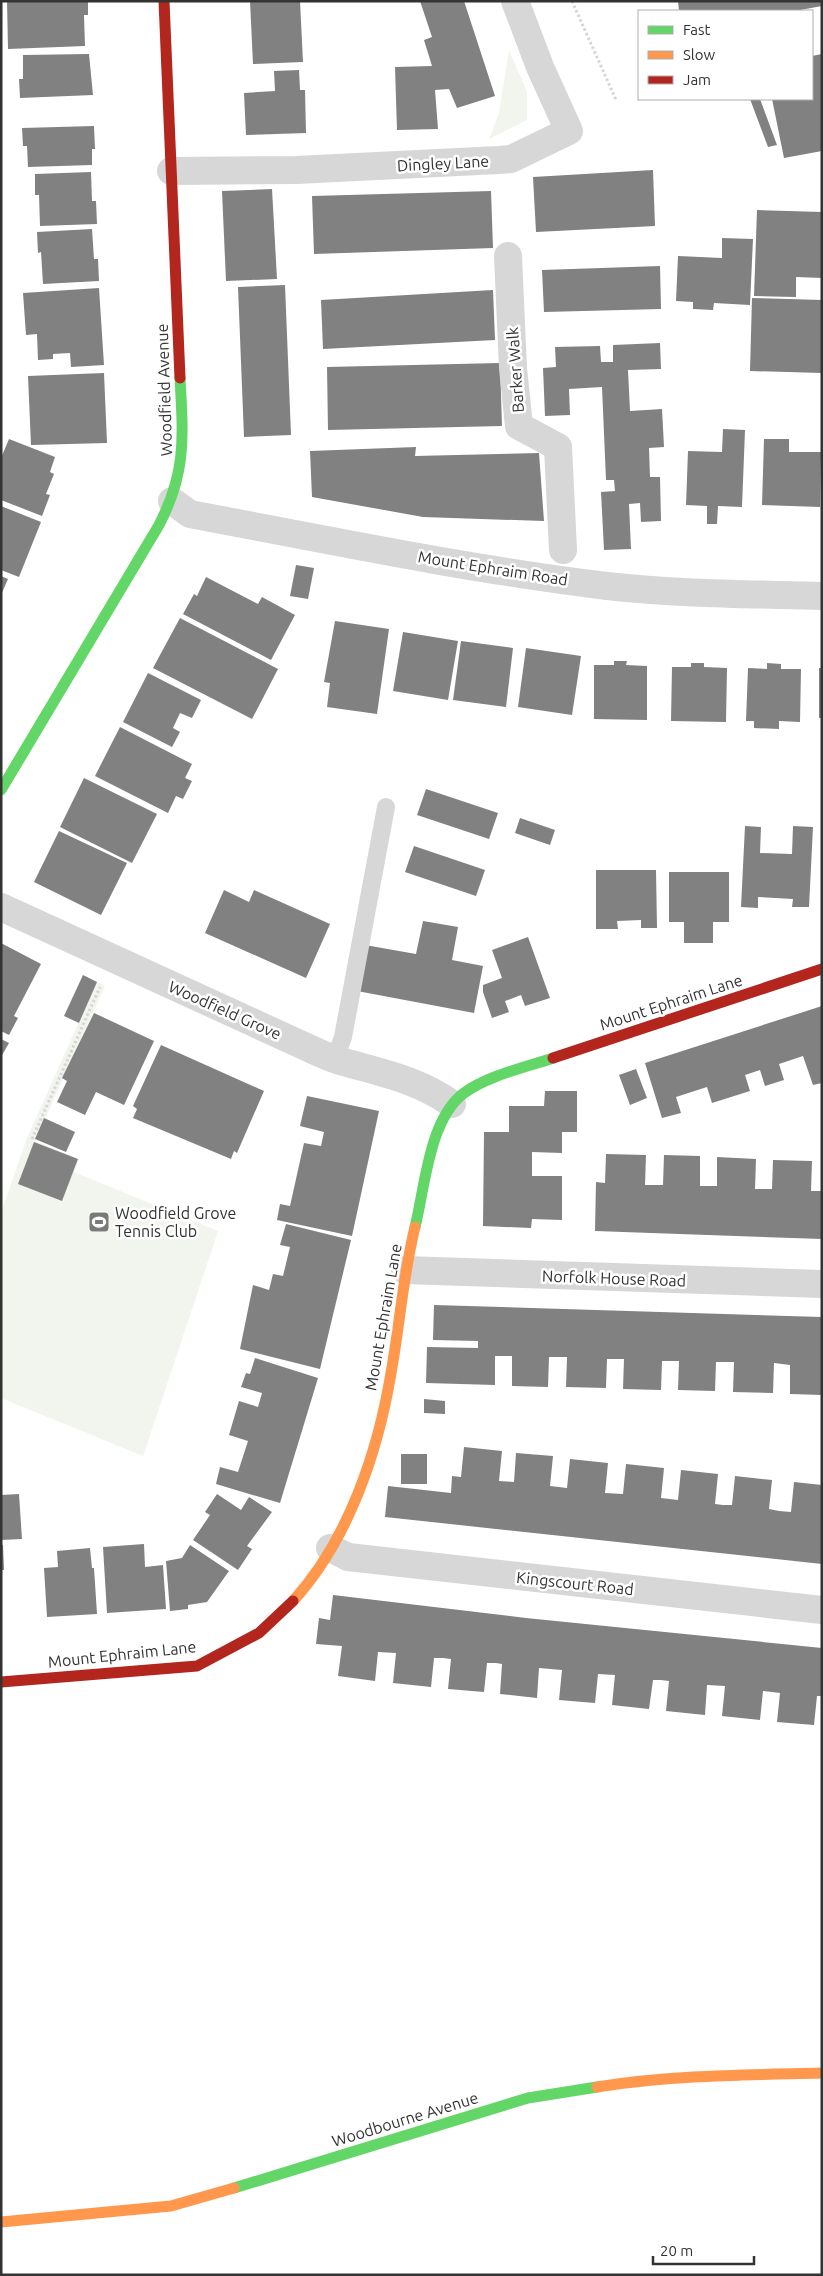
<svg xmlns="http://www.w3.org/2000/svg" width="823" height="2276" viewBox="0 0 823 2276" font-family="Ubuntu,sans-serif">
  <rect width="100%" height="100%" fill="#fff"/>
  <g fill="#f1f5ed">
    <polygon points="509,50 527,92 527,120 489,139 499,113"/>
    <polygon points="97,982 105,986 35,1141 79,1159 74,1172 218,1231 143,1456 1,1398 1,1213 27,1138"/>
  </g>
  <g fill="#818181">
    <polygon points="7,1 88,1 88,15 84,15 85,46 8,49"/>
    <polygon points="250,1 300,1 303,62 253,64"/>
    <polygon points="420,1 464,1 495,96 457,108 449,89 435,90 438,129 397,130 395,67 432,66 424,40 432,37"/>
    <polygon points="678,1 822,1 822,6 795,11 679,11"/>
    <polygon points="89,54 93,95 20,98 19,79 23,79 23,55"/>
    <polygon points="822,54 822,151 784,158 772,99 812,99 812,56"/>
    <polygon points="299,70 300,90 305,90 306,133 246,135 244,93 275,91 274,71"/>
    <polygon points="750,99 760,99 777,145 768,147"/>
    <polygon points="94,126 95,149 92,149 92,165 28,167 27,146 23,146 22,128"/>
    <polygon points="653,170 655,226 536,232 533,177"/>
    <polygon points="91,172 92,201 96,201 97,224 40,226 39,195 35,195 35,174"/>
    <polygon points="272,189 277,279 226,281 222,191"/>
    <polygon points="491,191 493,248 314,254 312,196"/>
    <polygon points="757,210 822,212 822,278 796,277 796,297 754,296"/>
    <polygon points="92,229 94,259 98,259 99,281 43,284 41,252 38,253 37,232"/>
    <polygon points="722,238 753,239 750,305 714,303 713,310 693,309 693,302 676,301 678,256 722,258"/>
    <polygon points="660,266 661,309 544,312 542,270"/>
    <polygon points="285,285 291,435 244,437 238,287"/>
    <polygon points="99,288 104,365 71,367 70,353 53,354 53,359 38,360 37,334 26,335 23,293"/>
    <polygon points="493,290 495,340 323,349 321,300"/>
    <polygon points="752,298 822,300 822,373 750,371"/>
    <polygon points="660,343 661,369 628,370 630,411 662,409 664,447 649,448 650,477 660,477 661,521 641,522 640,503 629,504 631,549 604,550 601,492 615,491 614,480 606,480 602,387 569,389 570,415 545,416 543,368 556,367 555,347 600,346 601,362 613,362 613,345"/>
    <polygon points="500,363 502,426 328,430 327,367"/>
    <polygon points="104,373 107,443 31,445 28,376"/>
    <polygon points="723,429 745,430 742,507 718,506 717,524 707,524 707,506 686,505 688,451 722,452"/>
    <polygon points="9,439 55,457 50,472 54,474 46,494 50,495 42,516 1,500 1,458"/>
    <polygon points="764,439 789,439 789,452 821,452 820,507 762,505"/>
    <polygon points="416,447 415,456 539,453 544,521 423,517 312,497 310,451"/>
    <polygon points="1,506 41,522 19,577 1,570"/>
    <polygon points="296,565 314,568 308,599 290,596"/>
    <polygon points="1,576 8,579 1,595"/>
    <polygon points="206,577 258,604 262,597 295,615 271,660 183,614 194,594 197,596"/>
    <polygon points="180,618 278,669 252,719 153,668"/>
    <polygon points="335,621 389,629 377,714 327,707 330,683 324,682"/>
    <polygon points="403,632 458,641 448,700 393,691"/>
    <polygon points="461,641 513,648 506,707 453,700"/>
    <polygon points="526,648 581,656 572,715 518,707"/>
    <polygon points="614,661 627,661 626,665 647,666 647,720 594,719 594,665 614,665"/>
    <polygon points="691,663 704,663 704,667 727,668 726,722 671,721 672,667 691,667"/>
    <polygon points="767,663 781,664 781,669 801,669 800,722 779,721 779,729 754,728 754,721 746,721 748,668 767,669"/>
    <rect x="819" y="668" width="3" height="50"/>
    <polygon points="148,673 201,700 192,718 180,713 173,728 180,732 172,747 123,722"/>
    <polygon points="120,727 192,764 185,778 192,781 183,799 176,796 168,813 95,776"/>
    <polygon points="84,778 157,814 132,863 60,827"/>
    <polygon points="426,789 498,813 489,839 417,815"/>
    <polygon points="520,818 555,830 550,845 515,833"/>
    <polygon points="745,826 761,827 760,853 792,854 793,826 813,827 809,907 792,907 793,899 758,897 758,908 741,907"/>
    <polygon points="59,831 127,863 101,915 34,882"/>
    <polygon points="414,846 485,870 476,896 405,872"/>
    <polygon points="596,870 656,870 657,928 641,928 641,920 617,921 618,929 596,929"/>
    <polygon points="669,872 729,872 729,922 713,922 713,943 684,943 684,922 669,922"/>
    <polygon points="224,890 249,902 254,890 330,924 306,978 205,933"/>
    <polygon points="423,921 458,927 452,960 483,966 474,1013 357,991 365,945 416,954"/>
    <polygon points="528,937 550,998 525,1006 521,995 505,1001 509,1012 492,1018 483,992 483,985 502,978 492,950"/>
    <polygon points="1,943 41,964 14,1016 18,1018 9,1035 1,1031"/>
    <polygon points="83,975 97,982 79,1023 64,1016"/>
    <polygon points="822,1006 822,1083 813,1085 803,1056 779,1064 784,1080 765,1086 760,1070 745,1075 750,1091 712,1103 707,1087 676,1097 681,1113 662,1118 645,1063"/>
    <polygon points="94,1013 154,1041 124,1105 96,1092 85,1115 57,1102 67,1081 62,1078"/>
    <polygon points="1,1039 9,1043 1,1057"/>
    <polygon points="161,1045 264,1091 237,1153 234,1151 231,1159 133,1118 137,1109 133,1106"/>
    <polygon points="636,1069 647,1098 630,1105 619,1075"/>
    <polygon points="545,1091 577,1091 577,1132 562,1132 562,1153 532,1152 532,1176 562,1176 562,1220 532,1219 531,1228 483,1226 484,1132 509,1132 509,1106 544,1106"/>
    <polygon points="307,1096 379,1111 352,1236 277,1220 280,1204 290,1206 304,1143 321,1146 324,1132 300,1126"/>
    <polygon points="44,1118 75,1132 66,1152 35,1139"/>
    <polygon points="34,1142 78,1159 62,1201 18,1184"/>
    <polygon points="606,1154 646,1155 645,1185 663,1185 664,1155 700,1156 700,1186 717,1186 717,1157 756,1159 755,1189 772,1189 773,1160 812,1161 811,1191 822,1191 822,1239 595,1231 596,1182 605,1183"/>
    <polygon points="286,1224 351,1240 320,1369 240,1349 253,1285 269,1290 273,1274 283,1276 290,1247 280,1245"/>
    <polygon points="434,1305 822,1317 822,1395 790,1394 790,1365 774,1363 773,1393 733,1392 734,1362 716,1362 715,1391 678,1390 679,1361 662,1361 661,1390 623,1389 624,1359 607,1359 606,1388 566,1387 567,1357 549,1357 548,1387 512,1386 512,1356 495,1356 495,1385 426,1383 427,1347 478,1348 478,1341 433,1340"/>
    <polygon points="255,1358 318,1378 280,1503 216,1484 220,1467 238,1472 248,1441 229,1435 239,1401 258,1407 262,1393 241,1387 246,1373 250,1374"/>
    <polygon points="424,1399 445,1401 445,1414 424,1413"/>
    <polygon points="464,1447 502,1451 499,1481 514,1482 516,1453 553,1456 550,1486 567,1488 570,1459 608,1463 605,1493 623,1494 626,1464 664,1468 661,1498 678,1500 681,1470 718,1474 715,1504 723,1505 732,1505 735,1476 772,1480 769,1509 779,1511 791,1512 794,1482 822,1485 822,1564 385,1517 388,1486 451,1493 452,1476 461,1477"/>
    <rect x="401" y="1454" width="26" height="30"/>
    <polygon points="19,1494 22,1539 1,1540 1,1495"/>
    <polygon points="217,1494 241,1510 249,1497 272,1512 247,1546 252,1549 238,1570 193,1540 210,1515 205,1512"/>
    <polygon points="144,1544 145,1567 163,1565 166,1609 107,1613 103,1547"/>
    <polygon points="1,1545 3,1545 4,1570 1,1570"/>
    <polygon points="190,1545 229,1571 207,1602 188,1605 188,1609 170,1611 166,1561 182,1558"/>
    <polygon points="90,1548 92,1568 94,1568 97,1614 47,1617 44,1568 58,1567 57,1551"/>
    <polygon points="333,1595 526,1618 822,1648 822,1696 817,1696 814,1725 777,1722 780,1693 772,1692 763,1691 760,1720 722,1716 725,1686 707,1685 705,1715 666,1711 669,1681 661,1680 653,1680 649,1709 612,1705 615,1675 598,1674 595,1703 559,1700 562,1670 539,1668 537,1698 500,1694 502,1664 496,1663 487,1663 484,1692 448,1689 451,1659 443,1658 434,1658 431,1687 393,1683 396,1653 378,1652 375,1681 338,1676 342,1646 316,1644 319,1618 330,1620"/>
  </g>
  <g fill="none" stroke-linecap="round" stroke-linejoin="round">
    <g stroke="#d6d6d6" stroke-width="3" stroke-dasharray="2.5 2.5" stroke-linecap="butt">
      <polyline points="572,1 616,100"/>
      <polyline points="32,1139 100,987"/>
    </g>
    <polyline stroke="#d7d7d7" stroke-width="18" points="335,1059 343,1037 386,807"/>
    <g stroke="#d7d7d7" stroke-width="28">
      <polyline points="171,171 296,170 499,160 511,159 569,131 540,67 515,1"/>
      <polyline points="508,256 513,368 519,426 558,447 563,550"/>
      <path d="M172,501L190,514C328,540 467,569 607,586C678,594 750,594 822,596"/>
      <path d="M1,907L302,1045C313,1050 325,1056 337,1060C377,1072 418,1079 452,1104"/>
      <polyline points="405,1270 822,1284"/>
      <polyline points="330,1548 348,1557 822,1610"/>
    </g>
    <g stroke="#63d668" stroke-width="11">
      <path d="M1,790L159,525C187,471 183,436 180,378"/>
      <path d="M415,1227C425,1187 429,1119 464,1093C489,1075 524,1068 553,1058"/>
      <polyline points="234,2188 528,2098 597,2087"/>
    </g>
    <g stroke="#ff974d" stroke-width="11">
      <path d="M293,1601C348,1541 378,1452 391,1373C400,1324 403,1275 415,1227"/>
      <path d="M597,2087C672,2075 746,2075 822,2073"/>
      <polyline points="1,2222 171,2206 234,2188"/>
    </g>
    <g stroke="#b3261e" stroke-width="11">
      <polyline points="164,1 180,378"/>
      <polyline points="553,1058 822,969"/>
      <polyline points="1,1682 197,1666 259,1633 293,1601"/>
    </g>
  </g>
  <defs>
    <g id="stadium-square" transform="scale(1.125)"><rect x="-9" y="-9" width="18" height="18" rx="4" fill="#7a7a7a" stroke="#fff"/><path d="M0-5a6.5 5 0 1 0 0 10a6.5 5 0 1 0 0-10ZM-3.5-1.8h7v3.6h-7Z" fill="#fff"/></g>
  </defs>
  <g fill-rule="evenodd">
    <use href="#stadium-square" x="99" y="1222"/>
  </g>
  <g text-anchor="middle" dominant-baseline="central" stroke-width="5" stroke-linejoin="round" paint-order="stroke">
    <g font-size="16" fill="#333" stroke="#fff">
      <text transform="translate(443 163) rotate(-3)">Dingley Lane</text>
      <text transform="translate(515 370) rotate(-94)">Barker Walk</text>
      <text transform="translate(164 390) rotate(-92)">Woodfield Avenue</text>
      <text transform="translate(493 568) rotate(9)">Mount Ephraim Road</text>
      <text transform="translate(671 1002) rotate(-18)">Mount Ephraim Lane</text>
      <text transform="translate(225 1010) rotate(24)">Woodfield Grove</text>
      <text transform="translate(614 1278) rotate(2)">Norfolk House Road</text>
      <text transform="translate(383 1317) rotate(-80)">Mount Ephraim Lane</text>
      <text transform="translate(575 1583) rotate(6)">Kingscourt Road</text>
      <text transform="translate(122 1654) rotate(-6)">Mount Ephraim Lane</text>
      <text transform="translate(405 2119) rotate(-17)">Woodbourne Avenue</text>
    </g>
    <g font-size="16" fill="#333" stroke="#fff" text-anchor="start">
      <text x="115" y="1213">Woodfield Grove<tspan x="115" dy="18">Tennis Club</tspan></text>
    </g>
  </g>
  <rect width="823" height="2276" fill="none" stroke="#333333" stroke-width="5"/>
  <rect x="638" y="10" width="175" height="90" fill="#ffffff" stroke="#adadad"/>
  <rect x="648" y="26" width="25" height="8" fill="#63d668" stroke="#adadad"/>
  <text x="683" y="35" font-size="15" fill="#333333">Fast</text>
  <rect x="648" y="51" width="25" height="8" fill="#ff974d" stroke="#adadad"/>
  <text x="683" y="60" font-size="15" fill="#333333">Slow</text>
  <rect x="648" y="76" width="25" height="8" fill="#b3261e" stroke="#adadad"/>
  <text x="683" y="85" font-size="15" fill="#333333">Jam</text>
  <path d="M653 2256v8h101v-8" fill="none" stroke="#333333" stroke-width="2.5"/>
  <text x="660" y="2256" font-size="15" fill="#333333" stroke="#ffffff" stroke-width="4" paint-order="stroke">20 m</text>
</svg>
